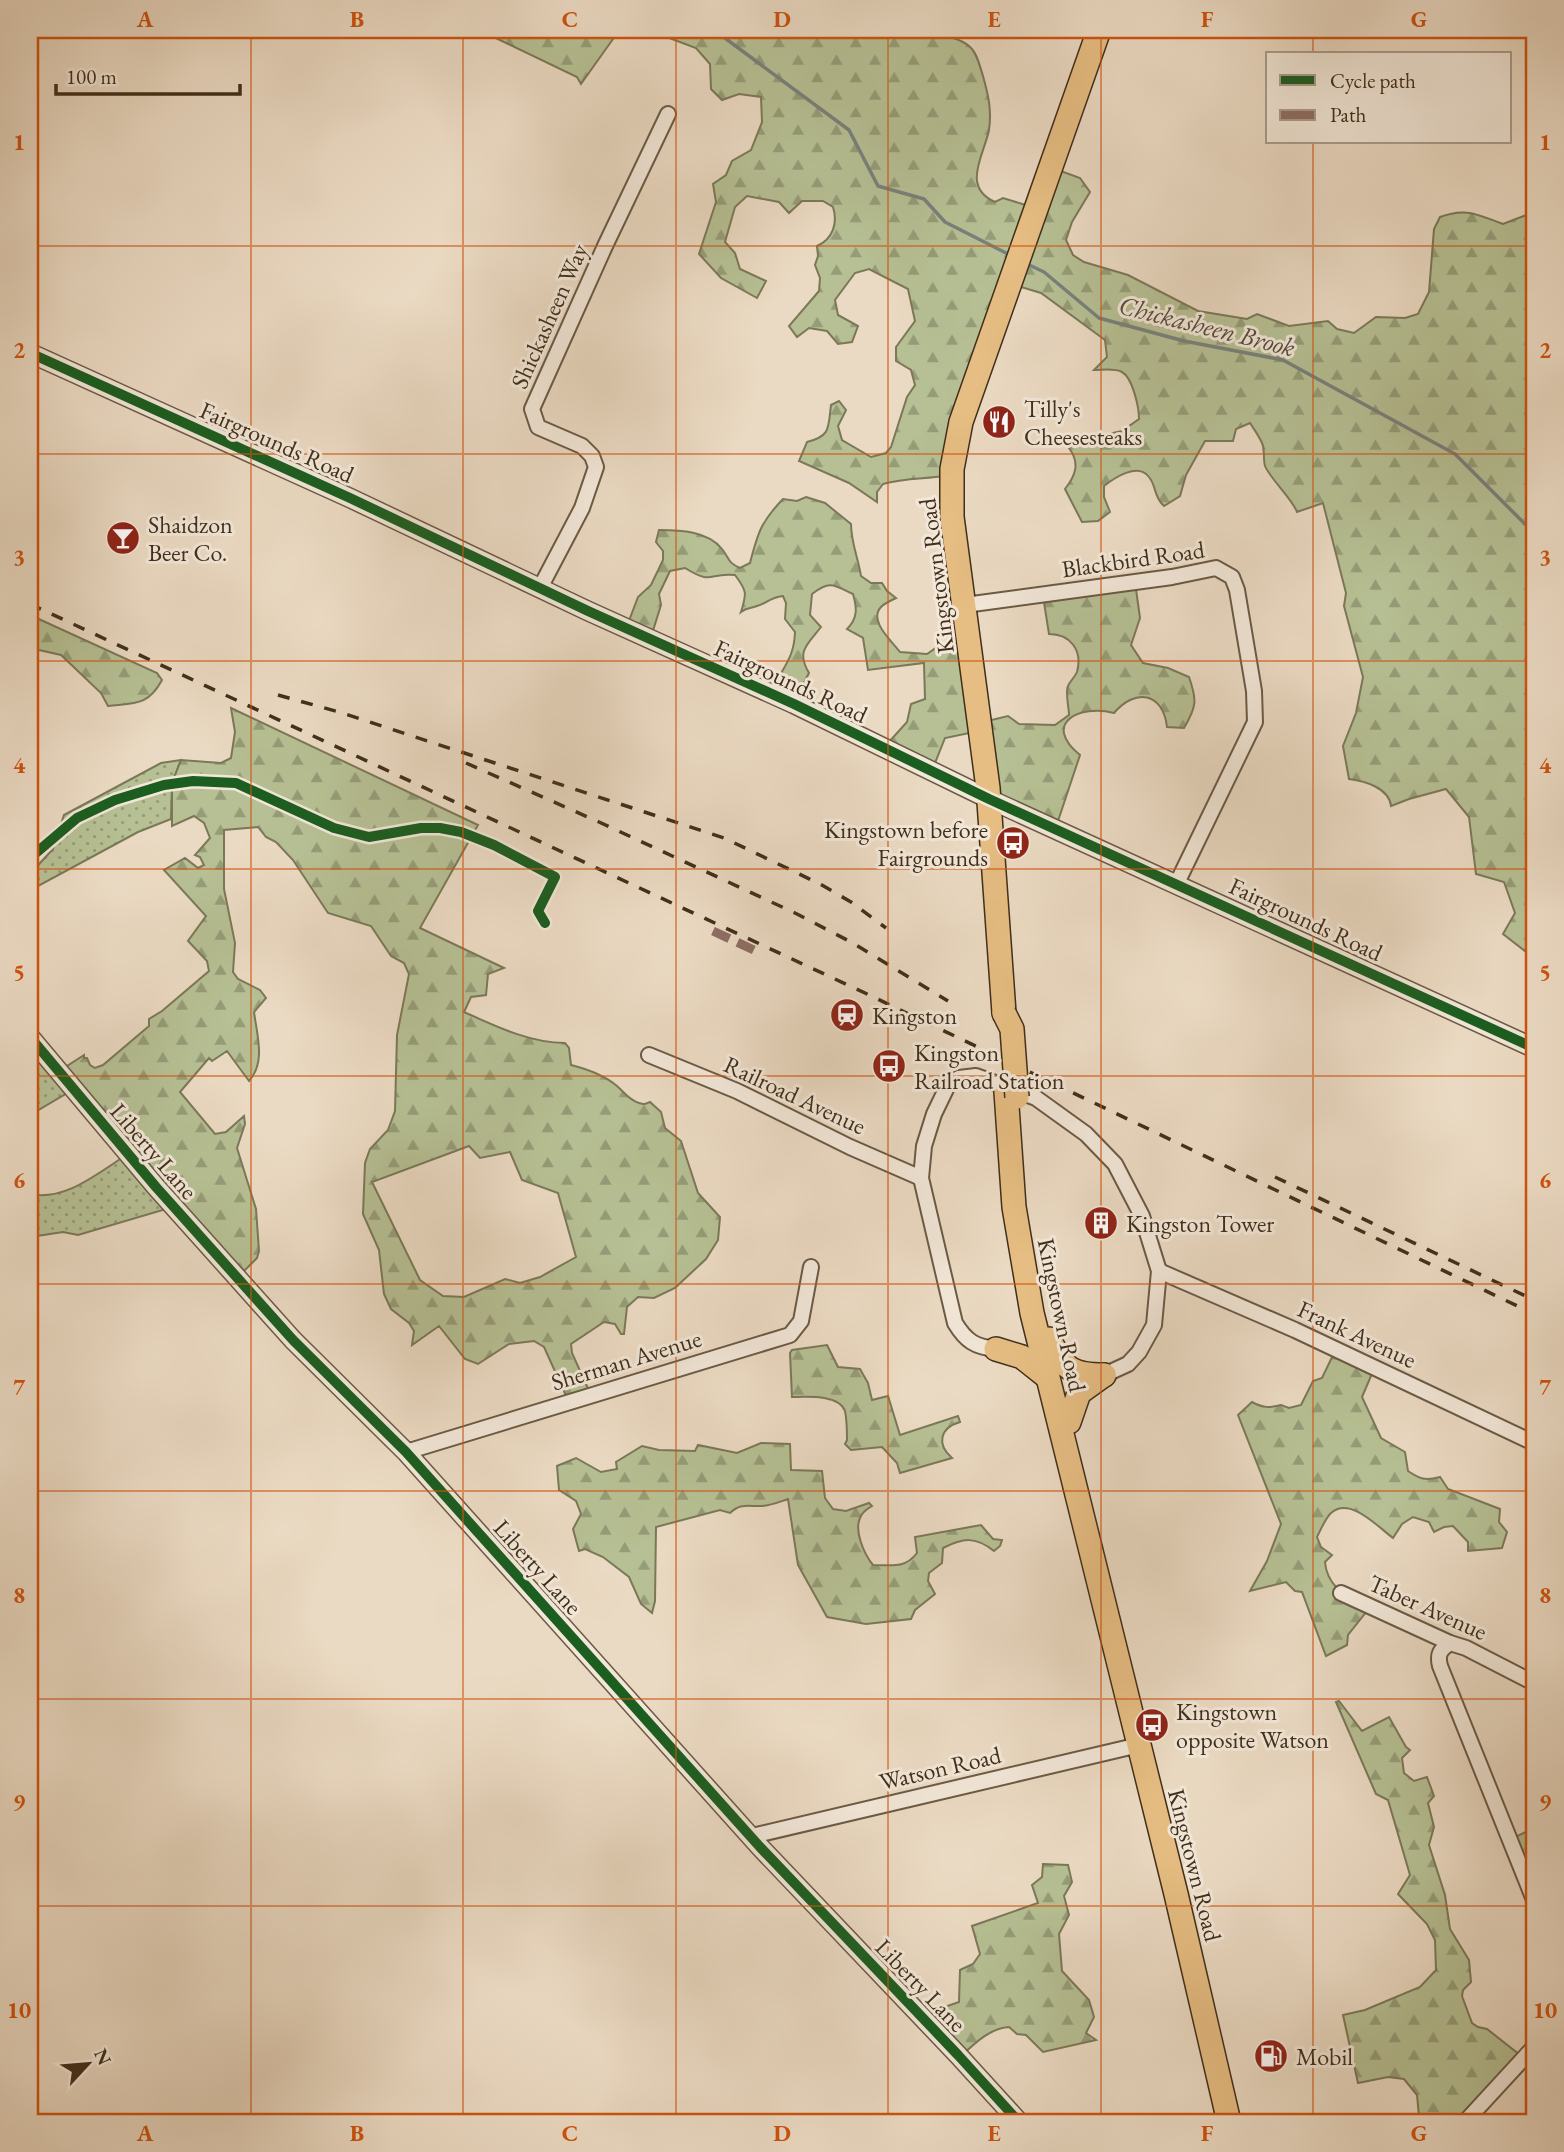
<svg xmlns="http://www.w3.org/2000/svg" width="1564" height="2152" viewBox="0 0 1564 2152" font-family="'EB Garamond',serif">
  <defs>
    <pattern id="grass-dots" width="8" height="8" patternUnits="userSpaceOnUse" patternTransform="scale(1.75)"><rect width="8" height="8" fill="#b6c094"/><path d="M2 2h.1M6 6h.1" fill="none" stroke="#959c78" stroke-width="1.8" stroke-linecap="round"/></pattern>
    <pattern id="forest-firs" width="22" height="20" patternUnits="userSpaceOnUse" patternTransform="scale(1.75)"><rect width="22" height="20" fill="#b6c094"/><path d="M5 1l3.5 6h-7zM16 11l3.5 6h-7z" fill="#959c78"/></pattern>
  </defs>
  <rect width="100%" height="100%" fill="#ebdac3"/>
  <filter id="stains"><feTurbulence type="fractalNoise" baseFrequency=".00286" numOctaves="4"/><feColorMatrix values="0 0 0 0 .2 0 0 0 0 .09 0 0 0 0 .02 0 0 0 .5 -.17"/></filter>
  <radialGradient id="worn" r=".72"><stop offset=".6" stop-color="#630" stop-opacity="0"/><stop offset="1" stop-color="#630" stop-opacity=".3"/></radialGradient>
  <g fill="url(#grass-dots)" stroke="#7b7858" stroke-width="2">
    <polygon points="181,760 172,783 171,819 138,832 36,887 30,894 30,874 53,849 64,815 161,763"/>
    <polygon points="30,1036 74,1089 30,1115"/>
    <path d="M128,1154L173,1207L78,1235L63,1232L30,1237V1194C65,1202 99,1172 128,1154Z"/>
  </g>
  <g fill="url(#forest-firs)" stroke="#7b7858" stroke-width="2" fill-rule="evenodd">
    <polygon points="479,30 622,30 618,32 581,84 577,77"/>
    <path d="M648,30H928C938,33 962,39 969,46C977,52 980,67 983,76C988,94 992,110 989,130C984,155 961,187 995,202L1003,198L1032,207L1050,167L1080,178L1090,192L1072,222L1066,240L1073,255L1084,262L1128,275L1198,311L1247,319L1257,314L1289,326L1328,321L1337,329L1354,333L1376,317L1405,318L1418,314L1429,292L1434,229L1440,217C1466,207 1478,215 1503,224L1534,212V342L1532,353L1527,357L1526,368L1534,392V925L1525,951L1503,934L1515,913L1504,882L1476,874L1469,817L1446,789L1409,799L1391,806C1389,788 1365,781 1349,779L1343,746L1356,713L1363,677L1344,606L1346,593L1323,503L1297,512C1293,500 1269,477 1265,466C1263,459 1265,450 1262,443C1259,436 1254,429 1250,423L1236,429L1233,441H1205L1186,475L1180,496L1164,506C1153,496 1157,487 1149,477C1138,462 1114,478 1104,486V497L1110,512L1098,521L1082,522L1065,489C1076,475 1080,463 1069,448L1077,441L1122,431L1139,419C1139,408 1133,378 1122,372C1115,368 1102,370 1094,370L1107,357L1105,340L1041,293L1008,283L945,476C923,479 903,478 883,484L877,492V502L849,483L799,461L807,442C831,436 828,428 831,405L839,401L846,410L838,426L842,440L871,457L886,453L891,447L907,397L915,385L911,370L896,361V347L915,321L908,289L869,269L855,273L835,300L838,315L858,326L852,342L838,344L827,331L809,328L797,337L789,326L819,291L820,278L815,265L818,256L817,246C833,239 838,223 833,207L823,201H802L789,213L779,202L747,196L735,207L725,242L735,253L740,269L766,281L757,298L721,278L699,254L716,202L713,184L726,175L732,161L751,150L762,122L761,97L739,94L722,100L711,89L710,64L696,48Z"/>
    <path d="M806,497L825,503L851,524C851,542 858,558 861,576L871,583H882L887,591L896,598C892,600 885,603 881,607C868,621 892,641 900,652L927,654L940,645L962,640L979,723L1008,716L1019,724L1055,725L1069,715C1069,707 1065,693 1068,686C1070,681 1075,677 1077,672C1083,650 1070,634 1049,634L1043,596L1135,582L1140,618L1131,645L1143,663L1168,668L1189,677C1197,700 1197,706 1184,728L1167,727C1163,692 1135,688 1114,713C1080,704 1041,723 1080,755L1056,827L994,800L979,731L945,738L933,768L888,743L907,722L911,704L925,699L924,663L868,670L863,638L847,629C858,618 857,608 853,594C834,585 830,580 812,594L810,615L821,627C807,645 796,651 809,673L796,698L772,691C782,667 794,660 795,632L785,619L786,603L783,596C768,598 768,603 757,606C750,609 747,607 741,612C747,593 747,591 735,575C708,572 714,586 685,568L670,571L659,594L661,605L651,637L627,626L638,597L651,585L663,560V551L656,542L659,530C680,530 708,531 722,549C730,559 727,562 740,568L750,563C758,532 761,522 783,499L797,501Z"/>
    <path d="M30,615L157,673L162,680C148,706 135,703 108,706L101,693L61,655L30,648Z"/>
    <path d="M231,708L478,825L420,928L504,968L488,974L486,995L471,997L464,1012C495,1026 530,1043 565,1043L569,1048L571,1065C587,1069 604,1075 617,1086C624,1092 629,1100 639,1103C645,1105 645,1104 650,1102L661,1112L665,1128L681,1141L698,1193L720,1217L718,1240L706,1259L675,1288L654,1298L638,1297L627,1307L624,1334H621L615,1324L604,1322L571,1344L572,1353L590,1393L568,1400L544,1347L534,1341L509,1344L478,1364L465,1359L439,1326L412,1345L414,1331L409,1323L391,1309L384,1294L379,1250L363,1214L365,1163L370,1149L388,1130L395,1111L397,1035L409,974L404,963L391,956L371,926L328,913L293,860L276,842L266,837L258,827L224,830V889L235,943L233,972L238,979L260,990L266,998L254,1012C257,1035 266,1062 249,1081L227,1051L212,1061L209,1058L180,1092L215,1134L226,1132L244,1116L245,1124L237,1148L256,1209L259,1251L257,1258L239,1276L61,1070L84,1055V1058H87L90,1065L95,1068L103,1065L149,1026V1019L162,1011L209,971L207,961L188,941L206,916L164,870L185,858L198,868L204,865L200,857L195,855L210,838L204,823L194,816L172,826V783L181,760L221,763L231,758L235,732ZM469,1146L480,1158L510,1152L522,1180L558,1193L576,1257L540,1277L520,1283L505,1279L464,1297L443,1296L420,1280L372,1182Z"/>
    <path d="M827,1345L838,1367L860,1369L868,1383L872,1400L888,1396L900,1435L958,1416L960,1422C940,1428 936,1444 952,1458L900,1473L897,1463L882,1447L851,1450L845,1444L847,1440C847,1432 847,1420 845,1411C839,1394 806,1397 792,1397L790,1353L792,1350Z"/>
    <path d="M1334,1353L1374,1369L1362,1397L1381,1438L1405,1452L1408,1471C1420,1479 1425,1481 1440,1477L1448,1489L1500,1509L1499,1522L1507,1532L1502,1548L1468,1551V1542L1453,1526L1444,1527L1434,1532L1429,1522L1413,1517L1402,1524L1393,1538C1378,1527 1350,1496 1331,1513C1325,1519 1321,1529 1317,1537L1321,1547L1332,1555L1325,1562C1327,1587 1348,1597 1367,1611L1348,1635L1347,1645L1326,1656L1302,1592L1295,1591L1286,1582L1250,1591L1267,1561L1281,1524L1238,1415L1252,1402C1263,1408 1269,1408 1281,1405L1289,1408L1301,1405L1313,1381L1322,1378Z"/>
    <path d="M761,1443L790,1444L791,1470L822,1471L825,1498L833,1509L846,1511L869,1503L872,1506C867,1509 862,1512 860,1518C854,1531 864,1554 873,1565C891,1565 905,1569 917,1553L915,1537L981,1525L993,1539L1002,1540L1000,1546L994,1551C975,1536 963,1538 943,1548L942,1563L929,1573L928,1581L935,1594L915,1610L911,1619L866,1624L827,1617L798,1565L788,1499C779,1502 767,1507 758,1506C745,1506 740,1504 730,1513L720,1510L656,1527L655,1601L652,1613L641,1604L629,1577L603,1557L585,1549L579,1551L573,1529L581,1514L576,1501L559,1490L557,1466L576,1458L601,1472L617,1469L616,1462L642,1446L659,1450L695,1451L698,1445L737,1453Z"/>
    <polygon points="1339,1701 1362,1731 1389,1717 1406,1747 1410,1750 1402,1758 1404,1773 1414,1781 1427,1777 1434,1796 1428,1803 1434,1827 1429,1845 1445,1895 1450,1929 1469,1960 1471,1982 1463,1990 1462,1996 1472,2023 1478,2027 1487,2029 1520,2055 1465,2122 1412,2122 1419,2117 1417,2095 1404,2079 1388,2077 1358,2083 1343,2015 1365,2010 1420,1987 1436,1970 1435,1940 1427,1924 1398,1894 1410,1875 1388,1800 1376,1794 1336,1702"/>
    <polygon points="1534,1761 1534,1887 1511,1839 1534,1828 1532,1762"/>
    <path d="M1043,1864L1068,1865L1072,1882L1064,1896L1069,1915L1059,1934L1062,1971L1089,2000L1094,2017L1086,2033L1096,2040L1043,2052L1026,2035L1017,2034L1009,2027C989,2028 972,2046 958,2059L937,2034L936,2010L959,2002L960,1970L973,1964L980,1954L972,1926L1038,1903L1032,1885L1042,1877Z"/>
  </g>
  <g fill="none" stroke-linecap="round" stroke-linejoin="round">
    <g stroke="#78817d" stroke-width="3.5">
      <polyline points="714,30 849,130 878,186 924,199 945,222 1012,256"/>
      <polyline points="1025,263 1044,272 1099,318 1184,341 1283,360 1455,454 1534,533"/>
    </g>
    <g stroke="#6b5a45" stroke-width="18">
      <g id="minor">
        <polyline points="540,588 582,508 596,467 592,456 582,446 538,427 532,409 605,246 668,114"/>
        <polyline points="965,605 1172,577 1216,568 1232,577 1237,590 1254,691 1255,722 1177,883"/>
        <polyline points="649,1055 737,1091 850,1147 921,1178"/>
        <polyline points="1159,1271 1295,1330 1534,1443"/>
        <path d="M996,1349C975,1347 966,1341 955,1323L921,1178L924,1146L934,1114L948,1085L959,1078L976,1076L1036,1098L1086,1134L1115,1164L1142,1216L1159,1271L1154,1325L1139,1352L1128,1364L1104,1375"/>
        <polyline points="406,1452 790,1335 801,1321 811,1267"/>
        <polyline points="1341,1593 1450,1643 1466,1648 1534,1683"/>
        <path d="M1450,1643C1440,1650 1437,1654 1440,1666L1534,1900"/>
        <polyline points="752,1836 1139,1745"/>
        <polyline points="1465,2122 1534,2047"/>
      </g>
    </g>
    <g stroke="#6b5a45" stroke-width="21">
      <g id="tertiary">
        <polyline points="30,353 350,498 588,611 794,704 989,799 1534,1048"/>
        <polyline points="30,1037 156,1187 293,1340 406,1452 760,1847 958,2055 1019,2122"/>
      </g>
    </g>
    <g stroke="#402f1b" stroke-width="26">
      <g id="primary">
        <polyline points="1004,1013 988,788 952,517 952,469 961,422 1099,30"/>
        <polyline points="1006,1092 1014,1207 1032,1313 1176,1894 1229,2122"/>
        <path d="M1049,1339C1064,1369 1071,1375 1104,1375"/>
        <polyline points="996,1349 1022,1357 1046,1376"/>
        <polyline points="1069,1422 1079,1393 1104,1375"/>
      </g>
    </g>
    <use href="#minor" stroke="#f2e7d8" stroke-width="14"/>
    <use href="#tertiary" stroke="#f2e7d8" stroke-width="18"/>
    <use href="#primary" stroke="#e6bd82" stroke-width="23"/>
    <g stroke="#402f1b" stroke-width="3.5" stroke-dasharray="12 12" stroke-linecap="butt">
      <polyline points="30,604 865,993 1534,1314"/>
      <polyline points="278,695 339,712 724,838 820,884 851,902 886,928"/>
      <polyline points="466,763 599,822 795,913 851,942 948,1001"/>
      <polyline points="1275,1177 1534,1300"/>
    </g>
    <g stroke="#402f1b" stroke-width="26" stroke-linecap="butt">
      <polyline id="primary-bridge" points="1004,1013 1012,1029 1017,1097"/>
    </g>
    <use href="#primary-bridge" stroke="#e6bd82" stroke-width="23"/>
    <polyline stroke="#8d6e63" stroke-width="9" stroke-dasharray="18 9" stroke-linecap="butt" points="713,931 758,952"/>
    <g stroke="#f2e7d8" stroke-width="15">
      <g id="cycleway">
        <polyline points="30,353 350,498 588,611 794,704 989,799 1534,1048"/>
        <polyline points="30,858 77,818 115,800 164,785 193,781 236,783 334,828 369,837 421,828 440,828 461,832 494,845 555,877 538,911 545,923"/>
        <polyline points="30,1037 156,1187 293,1340 406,1452 760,1847 958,2055 1019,2122"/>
      </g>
    </g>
    <use href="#cycleway" stroke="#1b5e20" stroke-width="10"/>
  </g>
  <path fill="none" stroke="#cf530e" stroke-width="2" stroke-opacity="0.55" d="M251,30V2122M463,30V2122M676,30V2122M888,30V2122M1101,30V2122M1313,30V54M1313,142V2122M30,246H1534M30,454H1534M30,661H1534M30,869H1534M30,1076H1534M30,1284H1534M30,1491H1534M30,1699H1534M30,1906H1534"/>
  <defs>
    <g id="restaurant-disc" transform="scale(1.75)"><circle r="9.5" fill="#8f2418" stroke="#f2e7d8"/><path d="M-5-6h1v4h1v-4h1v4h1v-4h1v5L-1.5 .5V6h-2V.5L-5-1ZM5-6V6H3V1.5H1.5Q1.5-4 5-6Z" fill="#fff"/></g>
    <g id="bar-disc" transform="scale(1.75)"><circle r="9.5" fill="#8f2418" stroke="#f2e7d8"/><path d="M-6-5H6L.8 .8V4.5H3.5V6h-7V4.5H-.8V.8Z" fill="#fff"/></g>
    <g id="bus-disc" transform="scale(1.75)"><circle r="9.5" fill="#8f2418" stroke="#f2e7d8"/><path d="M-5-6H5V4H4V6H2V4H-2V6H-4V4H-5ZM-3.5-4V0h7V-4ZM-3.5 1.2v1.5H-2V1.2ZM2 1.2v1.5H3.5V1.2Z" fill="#fff"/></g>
    <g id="station-disc" transform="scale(1.75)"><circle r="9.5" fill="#8f2418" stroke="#f2e7d8"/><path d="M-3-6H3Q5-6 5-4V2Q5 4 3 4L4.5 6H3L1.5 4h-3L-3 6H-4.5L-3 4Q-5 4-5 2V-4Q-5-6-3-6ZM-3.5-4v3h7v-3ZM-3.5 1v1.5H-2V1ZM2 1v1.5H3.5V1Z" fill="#fff"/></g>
    <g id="building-disc" transform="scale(1.75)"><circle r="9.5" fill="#8f2418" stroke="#f2e7d8"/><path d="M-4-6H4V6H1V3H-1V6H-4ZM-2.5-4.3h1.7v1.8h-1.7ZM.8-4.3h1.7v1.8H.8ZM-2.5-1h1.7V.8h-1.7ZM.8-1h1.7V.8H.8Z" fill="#fff"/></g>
    <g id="fuel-disc" transform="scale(1.75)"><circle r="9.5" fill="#8f2418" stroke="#f2e7d8"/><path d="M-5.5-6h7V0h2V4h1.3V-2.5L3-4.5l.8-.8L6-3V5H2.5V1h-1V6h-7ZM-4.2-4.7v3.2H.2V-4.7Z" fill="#fff"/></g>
  </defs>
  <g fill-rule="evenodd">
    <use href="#restaurant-disc" x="999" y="422"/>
    <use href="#bar-disc" x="123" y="538"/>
    <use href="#bus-disc" x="1013" y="843"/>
    <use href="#station-disc" x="847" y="1015"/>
    <use href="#bus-disc" x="889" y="1066"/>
    <use href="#building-disc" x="1101" y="1223"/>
    <use href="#bus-disc" x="1152" y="1725"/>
    <use href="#fuel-disc" x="1271" y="2056"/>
  </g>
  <g text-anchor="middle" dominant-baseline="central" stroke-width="6" stroke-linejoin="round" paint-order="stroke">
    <g font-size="24" fill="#402f1b" stroke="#f2e7d8">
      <text transform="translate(549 316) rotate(-66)">Shickasheen Way</text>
      <text transform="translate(277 442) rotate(24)">Fairgrounds Road</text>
      <text transform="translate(1133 559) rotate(-8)">Blackbird Road</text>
      <text transform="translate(936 576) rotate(-97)">Kingstown Road</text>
      <text transform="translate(791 681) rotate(25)">Fairgrounds Road</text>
      <text transform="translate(1306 919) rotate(25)">Fairgrounds Road</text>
      <text transform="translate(795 1095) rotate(25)">Railroad Avenue</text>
      <text transform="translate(154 1151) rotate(49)">Liberty Lane</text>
      <text transform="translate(1062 1315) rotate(78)">Kingstown Road</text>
      <text transform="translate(1357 1334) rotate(25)">Frank Avenue</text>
      <text transform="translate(626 1360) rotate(-17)">Sherman Avenue</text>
      <text transform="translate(538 1567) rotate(48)">Liberty Lane</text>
      <text transform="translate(1428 1607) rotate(24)">Taber Avenue</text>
      <text transform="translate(940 1768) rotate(-13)">Watson Road</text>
      <text transform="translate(1195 1865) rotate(76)">Kingstown Road</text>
      <text transform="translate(921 1985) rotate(46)">Liberty Lane</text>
    </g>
    <g font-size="24" fill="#402f1b" stroke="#f2e7d8" text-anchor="start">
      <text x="1024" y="408">Tilly's<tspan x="1024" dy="28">Cheesesteaks</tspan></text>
      <text x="148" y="524">Shaidzon<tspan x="148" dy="28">Beer Co.</tspan></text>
      <text x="988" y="829" text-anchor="end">Kingstown before<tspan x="988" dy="28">Fairgrounds</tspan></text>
      <text x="872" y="1015">Kingston</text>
      <text x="914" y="1052">Kingston<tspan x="914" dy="28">Railroad Station</tspan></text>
      <text x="1126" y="1223">Kingston Tower</text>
      <text x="1176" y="1711">Kingstown<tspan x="1176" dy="28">opposite Watson</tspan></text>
      <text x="1296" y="2056">Mobil</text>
    </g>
    <g font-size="26" font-style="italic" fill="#534a3c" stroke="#f2e7d8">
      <text transform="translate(1207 326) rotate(14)">Chickasheen Brook</text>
    </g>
  </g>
  <rect width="1564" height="2152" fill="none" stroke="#ebdac3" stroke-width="77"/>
  <rect x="1266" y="52" width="245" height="91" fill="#f2e7d8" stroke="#ab9d8c" stroke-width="2"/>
  <rect x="1280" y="75" width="35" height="10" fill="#1b5e20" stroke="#ab9d8c" stroke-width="2"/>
  <text x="1330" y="88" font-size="21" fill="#402f1b">Cycle path</text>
  <rect x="1280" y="110" width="35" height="10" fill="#8d6e63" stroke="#ab9d8c" stroke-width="2"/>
  <text x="1330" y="122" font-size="21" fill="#402f1b">Path</text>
  <g transform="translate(88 2064) rotate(64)" stroke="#f2e7d8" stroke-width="5" paint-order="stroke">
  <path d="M0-5L12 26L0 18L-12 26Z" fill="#402f1b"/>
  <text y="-10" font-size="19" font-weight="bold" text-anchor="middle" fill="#402f1b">N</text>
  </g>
  <path d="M56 84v10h184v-10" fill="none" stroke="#402f1b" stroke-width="3.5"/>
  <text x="66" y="84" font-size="21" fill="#402f1b" stroke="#f2e7d8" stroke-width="5" paint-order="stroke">100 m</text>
  <rect x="38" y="38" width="1488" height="2076" fill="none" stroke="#cf530e" stroke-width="2.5"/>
  <g font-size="23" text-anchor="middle" font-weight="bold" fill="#cf530e">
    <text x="145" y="27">A</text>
    <text x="357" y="27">B</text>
    <text x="570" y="27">C</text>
    <text x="782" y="27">D</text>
    <text x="994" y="27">E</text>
    <text x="1207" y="27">F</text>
    <text x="1419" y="27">G</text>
    <text x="19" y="150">1</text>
    <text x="1545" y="150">1</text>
    <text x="19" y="358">2</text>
    <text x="1545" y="358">2</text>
    <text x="19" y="565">3</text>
    <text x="1545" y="565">3</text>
    <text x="19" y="773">4</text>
    <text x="1545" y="773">4</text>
    <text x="19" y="980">5</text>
    <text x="1545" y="980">5</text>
    <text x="19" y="1188">6</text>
    <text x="1545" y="1188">6</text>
    <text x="19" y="1395">7</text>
    <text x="1545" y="1395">7</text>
    <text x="19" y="1603">8</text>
    <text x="1545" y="1603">8</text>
    <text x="19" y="1810">9</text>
    <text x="1545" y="1810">9</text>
    <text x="19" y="2018">10</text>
    <text x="1545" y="2018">10</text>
    <text x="145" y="2141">A</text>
    <text x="357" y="2141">B</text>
    <text x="570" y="2141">C</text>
    <text x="782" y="2141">D</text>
    <text x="994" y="2141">E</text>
    <text x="1207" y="2141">F</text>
    <text x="1419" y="2141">G</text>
  </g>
  <rect width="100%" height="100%" filter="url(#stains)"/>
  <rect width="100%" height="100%" fill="url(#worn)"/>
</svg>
